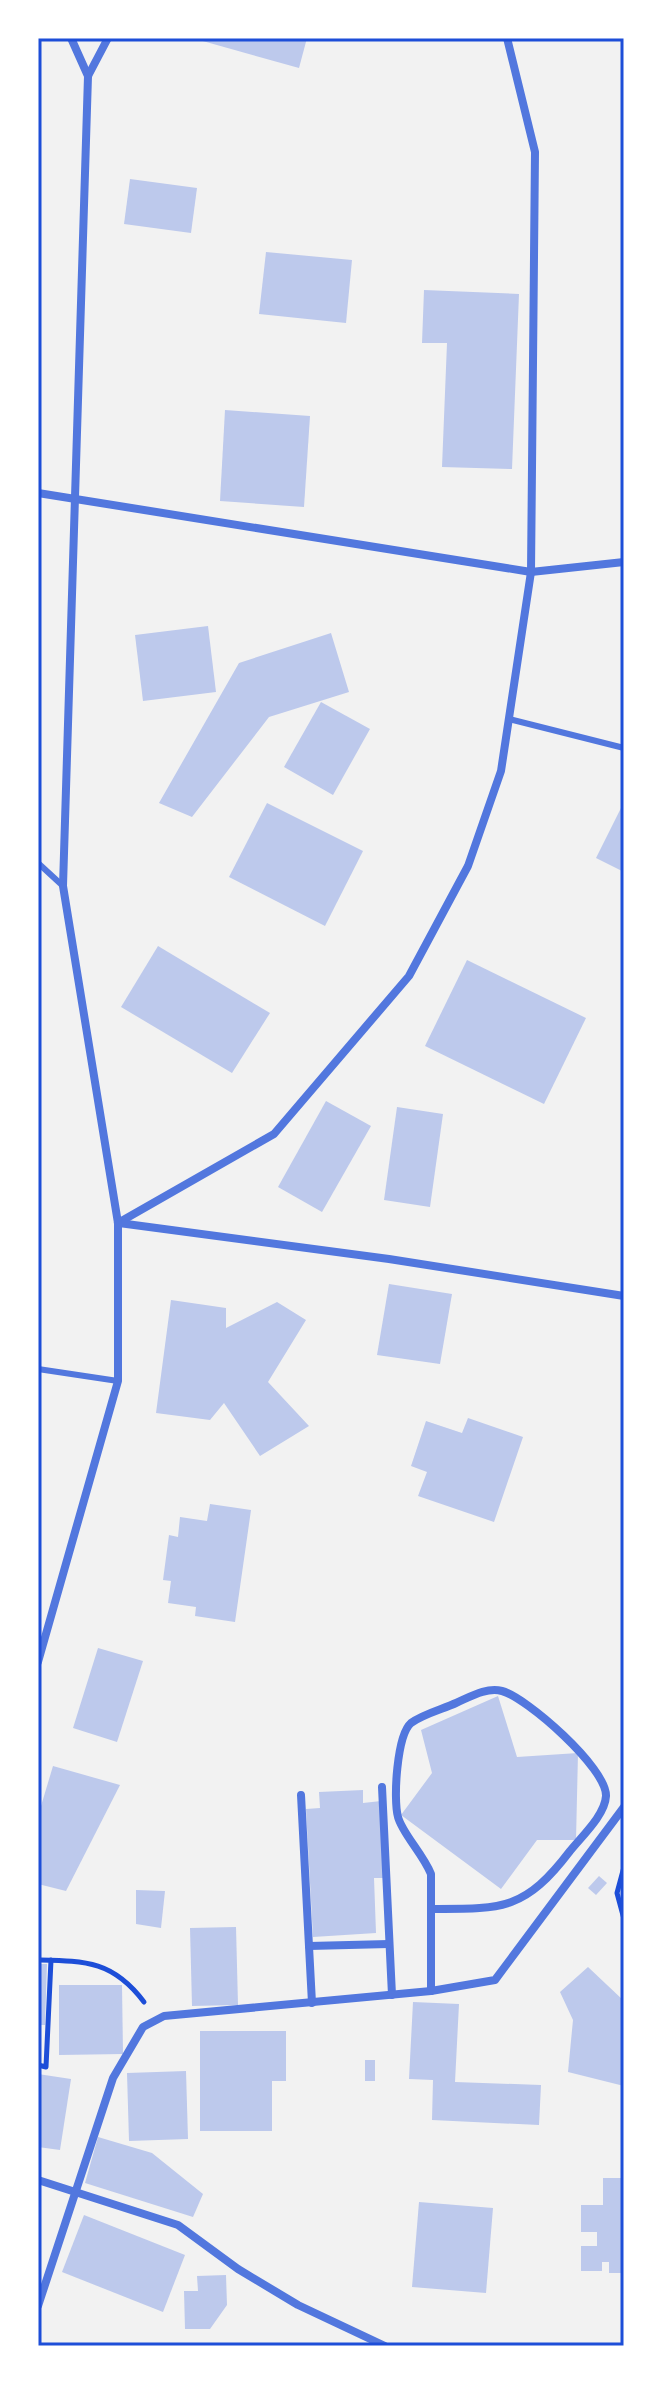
<svg xmlns="http://www.w3.org/2000/svg" width="662" height="2384" viewBox="0 0 662 2384" font-family="'Noto Serif',serif">
  <rect width="100%" height="100%" fill="#f2f2f2"/>
  <g fill="#bdc9ec">
    <polygon points="192,38 307,38 299,68"/>
    <polygon points="130,179 197,188 191,233 124,224"/>
    <polygon points="266,252 352,260 346,323 259,314"/>
    <polygon points="424,290 519,294 512,469 442,467 447,343 422,343"/>
    <polygon points="225,410 310,416 304,507 220,501"/>
    <polygon points="208,626 216,692 143,701 135,635"/>
    <polygon points="331,633 349,692 269,717 192,817 159,803 239,663"/>
    <polygon points="321,702 370,729 333,795 284,767"/>
    <polygon points="624,802 624,872 596,858"/>
    <polygon points="267,803 363,851 325,926 229,877"/>
    <polygon points="158,946 270,1013 232,1073 121,1007"/>
    <polygon points="467,960 586,1018 544,1104 425,1046"/>
    <polygon points="326,1101 371,1126 322,1212 278,1187"/>
    <polygon points="397,1107 443,1114 430,1207 384,1200"/>
    <polygon points="389,1284 452,1294 440,1364 377,1355"/>
    <polygon points="171,1300 226,1308 226,1328 277,1302 306,1320 268,1382 309,1426 260,1456 224,1403 210,1420 156,1413"/>
    <polygon points="468,1418 523,1437 494,1522 418,1496 427,1472 411,1466 426,1421 462,1433"/>
    <polygon points="210,1504 251,1510 235,1622 195,1616 196,1607 168,1603 171,1581 163,1580 169,1535 178,1537 180,1517 207,1521"/>
    <polygon points="98,1648 143,1661 117,1742 73,1728"/>
    <polygon points="498,1696 517,1757 578,1753 576,1840 537,1840 501,1889 401,1815 432,1773 421,1730"/>
    <polygon points="53,1766 120,1785 66,1891 38,1884 38,1816"/>
    <polygon points="363,1790 363,1803 381,1801 385,1878 374,1878 376,1933 313,1937 306,1809 320,1808 319,1792"/>
    <polygon points="599,1876 607,1883 596,1895 588,1888"/>
    <polygon points="136,1890 165,1891 161,1928 136,1924"/>
    <polygon points="236,1927 238,2005 192,2006 190,1928"/>
    <polygon points="38,1964 47,1964 45,2025 38,2025"/>
    <polygon points="588,1967 624,2001 624,2086 568,2072 573,2020 560,1992"/>
    <polygon points="59,1985 122,1985 123,2054 59,2055"/>
    <polygon points="413,2002 459,2004 455,2082 541,2085 539,2125 432,2120 433,2080 409,2079"/>
    <polygon points="200,2031 286,2031 286,2081 272,2081 272,2131 200,2131"/>
    <rect x="365" y="2060" width="10" height="21"/>
    <polygon points="186,2071 188,2139 129,2141 127,2073"/>
    <polygon points="38,2074 71,2079 60,2150 38,2147"/>
    <polygon points="98,2137 152,2153 203,2194 193,2217 85,2183"/>
    <polygon points="603,2178 624,2178 624,2273 609,2273 609,2262 602,2262 602,2271 581,2271 581,2246 597,2246 597,2232 581,2232 581,2205 603,2205"/>
    <polygon points="419,2202 493,2208 486,2293 412,2287"/>
    <polygon points="84,2215 185,2255 163,2312 62,2272"/>
    <polygon points="226,2275 227,2305 210,2329 185,2329 184,2291 198,2291 197,2276"/>
  </g>
  <g fill="none" stroke-linecap="round" stroke-linejoin="round">
    <g stroke="#1d4ed8" stroke-width="5">
      <polyline points="624,1867 617,1893 624,1919"/>
      <path d="M38,1960C86,1961 113,1961 144,2002"/>
      <polyline points="38,2065 46,2067 51,1960"/>
    </g>
    <g stroke="#5277de" stroke-width="6">
      <polyline points="509,719 624,748"/>
      <polyline points="38,863 63,886"/>
      <polyline points="38,1369 118,1381"/>
    </g>
    <g stroke="#5277de" stroke-width="8">
      <polyline points="71,38 88,76"/>
      <polyline points="38,493 531,572 624,562"/>
      <polyline points="118,1223 274,1134 409,976 468,866 501,771 531,572 535,152 507,38"/>
      <polyline points="119,1223 389,1259 624,1296"/>
      <polyline points="38,1662 118,1381 118,1223 63,886 88,76 108,38"/>
      <polyline points="382,1787 392,1995"/>
      <polyline points="301,1795 312,2003"/>
      <polyline points="309,1946 389,1944"/>
      <path d="M431,1991V1874C423,1854 402,1833 398,1817C393,1799 397,1735 411,1723C423,1714 443,1709 456,1703C470,1697 486,1687 502,1691C526,1697 607,1768 606,1796C605,1815 582,1836 570,1851C525,1910 503,1909 433,1909"/>
      <polyline points="38,2180 178,2225 238,2269 298,2305 385,2346"/>
      <polyline points="38,2306 113,2078 143,2027 164,2016 431,1991 495,1980 624,1807"/>
    </g>
  </g>
  <rect width="662" height="2384" fill="none" stroke="#ffffff" stroke-width="80"/>
  <rect x="40" y="40" width="582" height="2304" fill="none" stroke="#1d4ed8" stroke-width="3"/>
</svg>
